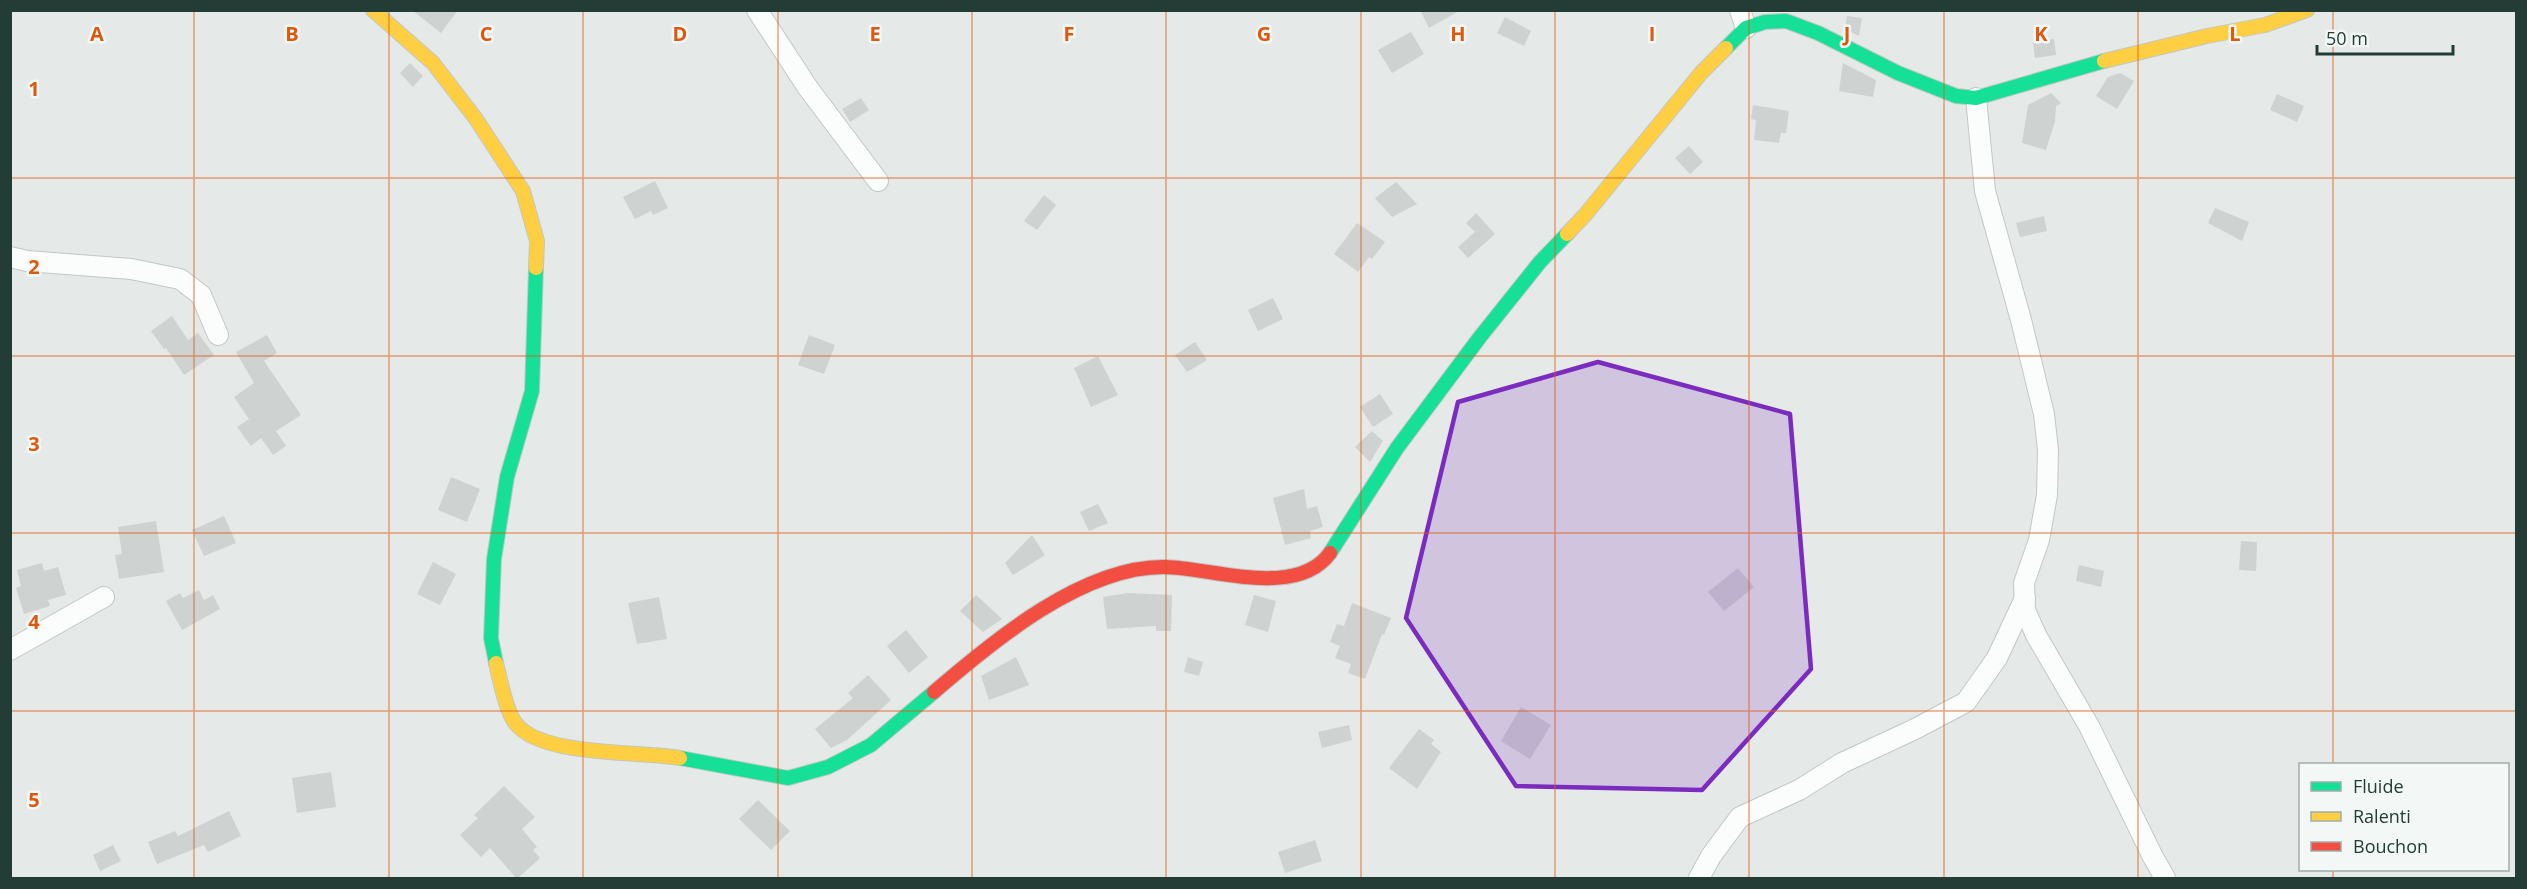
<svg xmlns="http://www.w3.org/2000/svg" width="2527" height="889" viewBox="0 0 2527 889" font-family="'Open Sans',sans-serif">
  <rect width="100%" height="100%" fill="#e5eae8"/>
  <g fill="#ced2d1">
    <polygon points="412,10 458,10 441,33"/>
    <polygon points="1420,10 1461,10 1429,28"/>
    <polygon points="1847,16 1862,18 1859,36 1845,29"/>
    <polygon points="1505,17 1531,31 1524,46 1497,33"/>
    <polygon points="1411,32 1424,54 1392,73 1378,50"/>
    <polygon points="2054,39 2056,55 2035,58 2033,42"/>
    <polygon points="410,63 423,76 413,87 400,73"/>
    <polygon points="1843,63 1876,80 1873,97 1839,91"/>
    <polygon points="2120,73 2134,81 2117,109 2096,96 2108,77"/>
    <polygon points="2051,93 2061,103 2056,106 2055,121 2046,150 2022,143 2028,105"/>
    <polygon points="2277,94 2304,106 2297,122 2270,110"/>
    <polygon points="861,98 869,110 850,122 842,109"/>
    <polygon points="1753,105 1789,111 1786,133 1781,133 1779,143 1754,140 1756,120 1751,119"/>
    <polygon points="1689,146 1703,162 1690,174 1675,158"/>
    <polygon points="655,181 668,208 653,215 651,211 635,219 623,197"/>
    <polygon points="1396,182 1417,204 1392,217 1375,198"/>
    <polygon points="1044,195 1056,205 1037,230 1024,221"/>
    <polygon points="2215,208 2249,222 2242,241 2208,223"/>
    <polygon points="1476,213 1495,234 1468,258 1458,247 1475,232 1466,223"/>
    <polygon points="2044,216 2047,231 2020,237 2016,223"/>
    <polygon points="1357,223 1385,242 1372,259 1369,257 1358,272 1334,254"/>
    <polygon points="1273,298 1283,319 1258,331 1248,310"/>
    <polygon points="172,316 188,340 198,333 214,355 184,375 166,348 164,349 151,331"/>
    <polygon points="267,335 277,353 264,361 301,415 276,431 286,446 273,455 261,438 251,446 237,427 249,419 234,397 254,383 236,352"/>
    <polygon points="809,335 835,345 824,374 798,365"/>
    <polygon points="1195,342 1207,360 1187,372 1175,355"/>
    <polygon points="1098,356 1118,395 1091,407 1074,368"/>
    <polygon points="1380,394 1393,414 1373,427 1360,407"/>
    <polygon points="1372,431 1383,441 1370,462 1355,447"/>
    <polygon points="451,477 480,489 467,522 438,510"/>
    <polygon points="1304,489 1307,509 1317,506 1323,527 1310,531 1311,538 1285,545 1273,498"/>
    <polygon points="1098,504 1108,523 1089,531 1080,512"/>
    <polygon points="224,516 236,543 204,556 192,530"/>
    <polygon points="156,521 164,572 119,579 115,555 122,554 118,527"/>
    <polygon points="1032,535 1045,555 1013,575 1005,563"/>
    <polygon points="2241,541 2257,542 2256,571 2239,570"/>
    <polygon points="433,562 456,574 440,605 417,594"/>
    <polygon points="42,563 44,571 58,567 66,595 48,600 50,606 24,614 16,588 21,586 17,570"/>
    <polygon points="2079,565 2104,571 2101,587 2076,581"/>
    <polygon points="1738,568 1754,587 1724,611 1708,592"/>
    <polygon points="199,590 204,600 213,595 220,609 182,630 166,601 180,593 183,598"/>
    <polygon points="1128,593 1172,595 1171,631 1156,631 1156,626 1107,629 1103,597"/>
    <polygon points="976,595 1002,619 983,632 960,611"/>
    <polygon points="1254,595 1276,601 1268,632 1245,625"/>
    <polygon points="659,597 667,639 637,644 628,603"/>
    <polygon points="1352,603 1391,618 1384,635 1382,634 1365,679 1348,673 1351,664 1335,658 1340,646 1330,642 1337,624 1344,626"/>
    <polygon points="906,630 928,657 909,673 887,646"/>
    <polygon points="1016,657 1029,685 989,700 981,676"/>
    <polygon points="1188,657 1203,662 1199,676 1184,672"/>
    <polygon points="868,675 891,700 847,740 831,748 815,729 853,698 848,693"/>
    <polygon points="1521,707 1551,725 1530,759 1501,741"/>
    <polygon points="1349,725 1352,740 1322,748 1318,732"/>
    <polygon points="1419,729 1434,740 1431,744 1441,752 1417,789 1389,768"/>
    <polygon points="331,772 336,807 297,813 292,778"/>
    <polygon points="504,786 535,817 522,829 537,847 533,850 540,858 517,879 490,848 481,857 460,835 478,818 474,815"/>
    <polygon points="758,800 790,831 771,850 739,819"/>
    <polygon points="229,811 241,836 208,852 204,845 157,864 148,842 175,831 178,836"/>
    <polygon points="1315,840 1322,861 1285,873 1278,852"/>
    <polygon points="113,845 121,861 100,871 93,855"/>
  </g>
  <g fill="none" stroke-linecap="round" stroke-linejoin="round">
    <g stroke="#c2c7c5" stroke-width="22">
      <g id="street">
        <polyline points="757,10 808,88 878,181"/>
        <polyline points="1740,10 1746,28"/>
        <polyline points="1976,98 1985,191 2021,320 2044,414 2048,450 2047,495 2039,540 2024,583 2025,610 2036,635 2089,726 2153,857 2165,878"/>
        <polyline points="10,257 27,261 131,269 180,279 201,295 218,335"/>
        <polyline points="10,650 104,597"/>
        <polyline points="1699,878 1711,856 1740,817 1799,790 1842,763 1915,729 1966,702 1997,658 2025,598"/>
      </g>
    </g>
    <g stroke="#c1c7c5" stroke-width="16">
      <g id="fast">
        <polyline points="1726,48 1746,28 1765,22 1786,21 1818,33 1898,73 1956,96 1976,98 2104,61"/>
        <polyline points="1330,553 1397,448 1480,337 1540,262 1567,234"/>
        <polyline points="496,663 491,638 494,559 507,477 532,391 536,268"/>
        <polyline points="680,758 788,778 828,767 871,745 934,692"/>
      </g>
    </g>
    <g stroke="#c1c7c5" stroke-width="16">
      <g id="slow">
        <polyline points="373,10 433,63 476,119 523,191 537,241 536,268"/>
        <polyline points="2104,61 2207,36 2265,25 2307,10"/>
        <polyline points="1567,234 1585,215 1701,73 1726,48"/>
        <path d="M496,663C500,679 506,712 516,724C543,757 640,751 680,758"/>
      </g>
    </g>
    <g stroke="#c1c7c5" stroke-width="16">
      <path id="jam" d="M934,692C993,641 1084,565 1166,567C1212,568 1297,599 1330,553"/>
    </g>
    <use href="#street" stroke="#fbfcfc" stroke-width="20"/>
    <use href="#fast" stroke="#16e098" stroke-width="14"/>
    <use href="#slow" stroke="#ffcf43" stroke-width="14"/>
    <use href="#jam" stroke="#f24e42" stroke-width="14"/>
  </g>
  <path fill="#7b2cbf" fill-opacity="0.2" stroke="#7b2cbf" stroke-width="4.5" stroke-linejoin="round" d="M1598,362L1790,414L1811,669L1702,790L1516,786L1406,618L1458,402Z"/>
  <path fill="none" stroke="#de580e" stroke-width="1.5" stroke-opacity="0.55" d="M194,10V878M389,10V878M583,10V878M778,10V878M972,10V878M1166,10V878M1361,10V878M1555,10V878M1749,10V878M1944,10V878M2138,10V878M2333,10V764M10,178H2516M10,356H2516M10,533H2516M10,711H2516M2333,870V878"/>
  <g font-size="20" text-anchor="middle" font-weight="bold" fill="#de580e" stroke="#f3f8f6" stroke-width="5" stroke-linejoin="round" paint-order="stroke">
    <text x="97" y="41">A</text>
    <text x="292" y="41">B</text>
    <text x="486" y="41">C</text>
    <text x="680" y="41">D</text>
    <text x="875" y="41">E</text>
    <text x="1069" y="41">F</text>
    <text x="1264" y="41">G</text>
    <text x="1458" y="41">H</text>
    <text x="1652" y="41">I</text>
    <text x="1847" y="41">J</text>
    <text x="2041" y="41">K</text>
    <text x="2235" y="41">L</text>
    <text x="34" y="96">1</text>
    <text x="34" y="274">2</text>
    <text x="34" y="451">3</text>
    <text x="34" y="629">4</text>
    <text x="34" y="807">5</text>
  </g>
  <rect width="2527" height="889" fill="none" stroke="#233c36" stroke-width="24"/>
  <rect x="2299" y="763" width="210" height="108" fill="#f3f8f6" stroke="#a0ada9" stroke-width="1.5"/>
  <rect x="2311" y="782" width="30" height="9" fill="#16e098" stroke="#a0ada9" stroke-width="1.5"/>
  <text x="2353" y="793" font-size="18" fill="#233c36">Fluide</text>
  <rect x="2311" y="812" width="30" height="9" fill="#ffcf43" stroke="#a0ada9" stroke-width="1.5"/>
  <text x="2353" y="823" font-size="18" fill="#233c36">Ralenti</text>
  <rect x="2311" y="842" width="30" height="9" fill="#f24e42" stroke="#a0ada9" stroke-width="1.5"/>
  <text x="2353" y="853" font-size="18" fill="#233c36">Bouchon</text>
  <path d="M2317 45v9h136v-9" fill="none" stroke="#233c36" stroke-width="3"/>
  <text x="2326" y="45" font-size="18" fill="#233c36" stroke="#f3f8f6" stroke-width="4.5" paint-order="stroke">50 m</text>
</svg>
